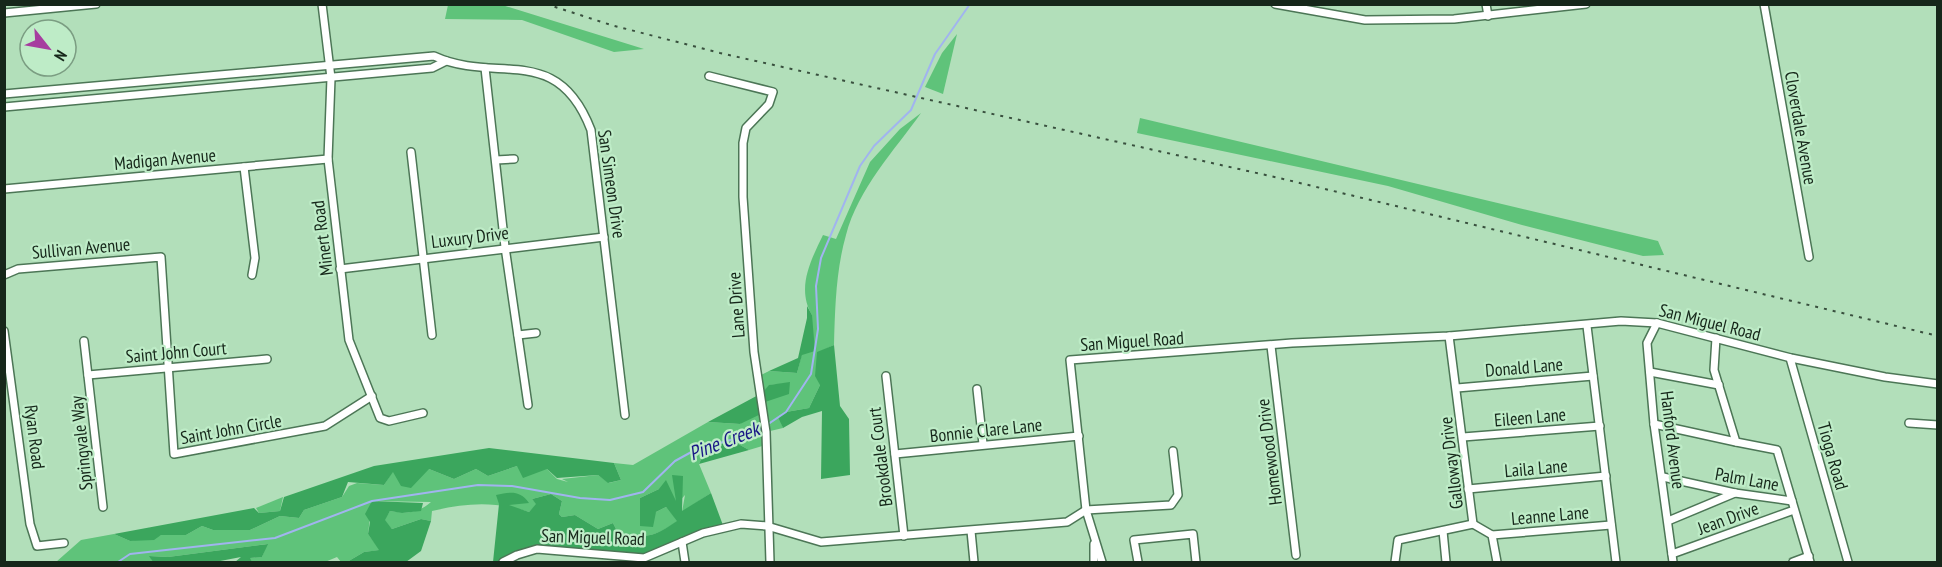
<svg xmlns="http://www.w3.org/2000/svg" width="1942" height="567" viewBox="0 0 1942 567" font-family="'PT Sans Narrow',sans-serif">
  <rect width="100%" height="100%" fill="#b2dfba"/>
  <g fill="#5fc37a">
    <polygon points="448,5 502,5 644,49 614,52 522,20 445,19"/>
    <polygon points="957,34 943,94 925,87 942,53"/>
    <path d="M921,113C894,151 858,189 846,235C836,270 835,308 834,345L817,353L820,385L809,408L786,412L779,416L783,428L766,432V445L749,450L733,441L706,448L699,464L711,493L682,512L685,495L677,504L659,489L640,498V526L656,512L666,507L678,521C651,539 648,537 618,533L613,523L598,529L575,515L562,517L559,514L562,501L551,494L532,499L537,504L529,512C495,501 466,503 432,511L431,521L421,519L392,529L384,520L390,511C406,514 419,513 431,502L372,501L368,534L380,550L364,552L347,562H341L337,557L325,562H252L249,558L262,557L267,544L168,557L150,556L153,562H56L81,540L114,534L130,541L161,535H186L202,526L213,530H250L280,516L299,518L304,510L342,497L349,486L357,483L384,485L393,471L429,469L454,479L476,469L488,476L517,466L547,469L557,479L568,482L562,479L598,475L609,483L621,480L614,463L633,465L708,422L740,424L762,403L790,383L770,385L762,393L759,376L769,371L797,373L812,315C796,288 811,260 823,235L836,239L870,162L900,129Z"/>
    <polygon points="1140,118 1658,241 1664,255 1643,256 1522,225 1388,186 1137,133"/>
    <polygon points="283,497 280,511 259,513 256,508"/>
  </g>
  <g fill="#3ba65d">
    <polygon points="807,306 812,315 815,351 802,355 797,373 769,371 798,358 807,318"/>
    <polygon points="834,345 840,406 849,419 850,475 821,479 822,411 802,417 783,428 778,417 786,412 809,408 820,385 815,376 817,352"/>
    <polygon points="790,382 789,394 762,403 763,413 740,424 708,422 762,393 769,385"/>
    <polygon points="733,441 749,450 699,464 706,448"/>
    <polygon points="489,448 614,463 621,480 608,483 598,475 557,478 547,469 523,478 517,466 488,476 476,469 454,479 429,469 411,488 401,486 393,472 384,485 348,482 342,497 304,510 299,518 280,516 250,530 213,530 202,526 186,535 161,535 154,540 130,541 114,534 254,508 259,513 280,511 284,497 374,466"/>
    <path d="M672,475L683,476L682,511L711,493L724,528L644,558L537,549L503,562H493L499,504L496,495C510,492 520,490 529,503L509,505L529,512L536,504L532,499L551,494L562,501L559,514L562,517L575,515L598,529L613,523L618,533C648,537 651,539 677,521L666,507L656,512L653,527L640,526V498L659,489L666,480L676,501Z"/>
    <polygon points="372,501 423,503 421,511 402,513 390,511 385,520 392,529 421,519 431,521 421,551 406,562 347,562 364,552 379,550 368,534 370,522 365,514"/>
    <polygon points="268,544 262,557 250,558 252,562 235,562 241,557 215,562 153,562 149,556 168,557"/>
  </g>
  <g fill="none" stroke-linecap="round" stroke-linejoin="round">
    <polyline stroke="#a1b4ef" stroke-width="2" points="118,562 130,554 275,538 372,501 478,485 512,486 580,498 610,500 643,492 675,461 695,450 755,433 786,412 811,374 818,329 816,286 821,258 860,166 874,146 911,110 935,54 970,4"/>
    <g stroke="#4c7656" stroke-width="10">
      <g id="minor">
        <polyline points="322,4 331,78 328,159 349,340 380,418 389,421 423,413"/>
        <polyline points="1275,4 1365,20 1454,19 1586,4"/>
        <polyline points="1486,4 1488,16"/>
        <polyline points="1764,4 1809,257"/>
        <polyline points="4,13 96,4"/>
        <polyline points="485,68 505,247 528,405"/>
        <polyline points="709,76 773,92 769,104 746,128 743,143 743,197 754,352 766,432 770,562"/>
        <path d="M4,94L434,56C497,85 557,41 591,130L625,415"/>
        <polyline points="4,107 432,68 446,61"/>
        <polyline points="411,152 432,335"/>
        <polyline points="496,160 514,159"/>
        <polyline points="244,167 255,258 252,275"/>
        <polyline points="4,189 328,159"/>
        <polyline points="340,269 604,237"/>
        <polyline points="4,275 18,269 161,257 174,454 325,426 372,396"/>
        <polyline points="1657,323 1647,343 1654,424 1673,562"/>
        <polyline points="1587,326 1616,562"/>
        <polyline points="4,331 30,524 37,546 64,543"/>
        <polyline points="518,335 536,333"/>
        <polyline points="1716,338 1714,370 1736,442 1777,450 1810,562"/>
        <polyline points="84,341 103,507"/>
        <polyline points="1271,346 1296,555"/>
        <polyline points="1790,358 1848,562"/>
        <polyline points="1650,372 1719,385"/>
        <polyline points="88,375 267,359"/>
        <polyline points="886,376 904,536"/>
        <polyline points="1457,388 1593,376"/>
        <polyline points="977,389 983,444"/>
        <polyline points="1909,423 1938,425"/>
        <polyline points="1654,424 1736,442"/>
        <polyline points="1463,437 1600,426"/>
        <polyline points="895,454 1079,436"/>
        <polyline points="1663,477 1735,493 1792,501"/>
        <polyline points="1468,489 1606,476"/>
        <polyline points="1668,521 1735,493"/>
        <polyline points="1473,524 1492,535 1497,562"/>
        <polyline points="971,531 974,562"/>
        <polyline points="1443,531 1446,562"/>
        <polyline points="1492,535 1611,525"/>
        <polyline points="682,542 685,562"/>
        <polyline points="1672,554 1794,510"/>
        <polyline points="503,562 517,555 537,549 644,558 703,533 741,524 767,526 821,542 1067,522 1086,510 1171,505 1178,495 1173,451"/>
        <polyline points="1094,562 1094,544"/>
        <polyline points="1102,562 1086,510 1070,360 1292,343 1449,336 1621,321 1657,323 1791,358 1885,377 1938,384"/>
        <polyline points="1138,562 1134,540 1193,534 1196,562"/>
        <polyline points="1395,562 1398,540 1473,524 1449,336"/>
        <polyline points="1793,562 1809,556"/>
      </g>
    </g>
    <use href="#minor" stroke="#fff" stroke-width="7"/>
    <polyline stroke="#39503e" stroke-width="2" stroke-dasharray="3 6" stroke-linecap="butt" points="546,4 611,25 720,53 1279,178 1938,336"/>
  </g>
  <g text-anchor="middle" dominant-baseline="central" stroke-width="4.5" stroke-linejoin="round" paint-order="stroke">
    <g font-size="18" fill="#16271a" stroke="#beecc7">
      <text transform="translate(1801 128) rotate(80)">Cloverdale Avenue</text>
      <text transform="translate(165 159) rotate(-5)">Madigan Avenue</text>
      <text transform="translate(612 184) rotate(82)">San Simeon Drive</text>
      <text transform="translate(470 237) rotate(-7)">Luxury Drive</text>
      <text transform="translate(322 238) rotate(-97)">Minert Road</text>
      <text transform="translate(81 248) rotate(-5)">Sullivan Avenue</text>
      <text transform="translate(736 305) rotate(-94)">Lane Drive</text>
      <text transform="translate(1710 322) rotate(14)">San Miguel Road</text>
      <text transform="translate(1132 341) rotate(-4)">San Miguel Road</text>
      <text transform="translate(176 352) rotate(-5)">Saint John Court</text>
      <text transform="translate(1524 367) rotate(-5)">Donald Lane</text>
      <text transform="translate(1530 417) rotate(-5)">Eileen Lane</text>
      <text transform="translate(231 429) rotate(-10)">Saint John Circle</text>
      <text transform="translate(986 430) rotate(-6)">Bonnie Clare Lane</text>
      <text transform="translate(35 437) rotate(83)">Ryan Road</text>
      <text transform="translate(1673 440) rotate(83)">Hanford Avenue</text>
      <text transform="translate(81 443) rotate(-96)">Springvale Way</text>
      <text transform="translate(1269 452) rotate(-97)">Homewood Drive</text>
      <text transform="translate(1833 456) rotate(74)">Tioga Road</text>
      <text transform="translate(880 457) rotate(-97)">Brookdale Court</text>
      <text transform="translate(1451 463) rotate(-97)">Galloway Drive</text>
      <text transform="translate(1536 468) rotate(-5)">Laila Lane</text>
      <text transform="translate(1747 479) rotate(10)">Palm Lane</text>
      <text transform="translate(1550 515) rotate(-5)">Leanne Lane</text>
      <text transform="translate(1728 518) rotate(-20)">Jean Drive</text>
      <text transform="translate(593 537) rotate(2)">San Miguel Road</text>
    </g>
    <g font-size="20" font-style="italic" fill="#181586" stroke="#beecc7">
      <text transform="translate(724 441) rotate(-21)">Pine Creek</text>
    </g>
  </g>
  <rect width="1942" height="567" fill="none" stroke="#16271a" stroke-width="12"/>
  <g transform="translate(48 48) rotate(121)"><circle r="28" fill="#beecc7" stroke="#7b9d82" stroke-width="1.5"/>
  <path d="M0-4.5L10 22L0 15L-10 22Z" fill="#a63d9f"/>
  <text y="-9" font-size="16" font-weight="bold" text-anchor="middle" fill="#16271a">N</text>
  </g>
</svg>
